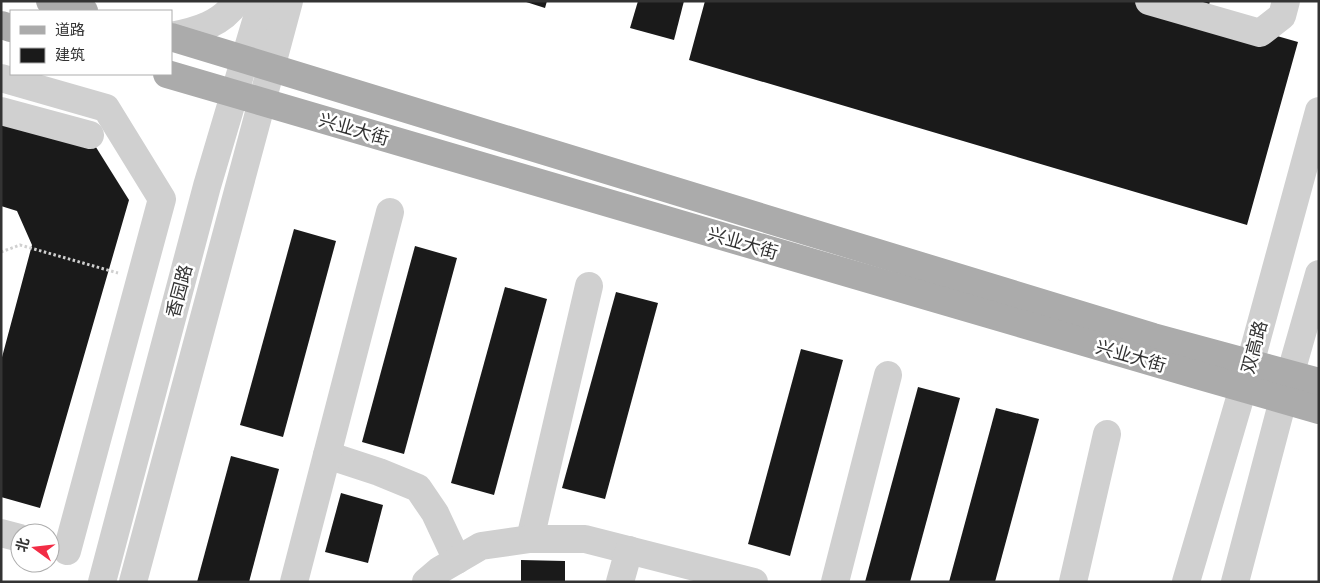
<svg xmlns="http://www.w3.org/2000/svg" width="1320" height="583" viewBox="0 0 1320 583" font-family="Poppins,'Noto Sans SC',sans-serif">
  <rect width="100%" height="100%" fill="#fff"/>
  <g fill="#1a1a1a">
    <polygon points="523,1 547,1 545,8"/>
    <polygon points="638,1 684,1 674,40 630,28"/>
    <polygon points="705,1 1210,1 1206,16 1298,42 1247,225 689,60"/>
    <polygon points="1,119 94,144 129,200 40,508 1,497 1,361 32,245 17,211 1,206"/>
    <polygon points="294,229 336,241 283,437 240,425"/>
    <polygon points="415,246 457,258 404,454 362,442"/>
    <polygon points="505,287 547,299 494,495 451,483"/>
    <polygon points="616,292 658,303 605,499 562,488"/>
    <polygon points="801,349 843,360 790,556 748,544"/>
    <polygon points="918,387 960,398 910,582 865,582"/>
    <polygon points="996,408 1039,419 995,582 949,582"/>
    <polygon points="231,456 279,469 249,582 197,582"/>
    <polygon points="341,493 383,505 368,563 325,552"/>
    <polygon points="521,560 565,561 565,582 521,582"/>
  </g>
  <g fill="none" stroke-linecap="round" stroke-linejoin="round">
    <polyline stroke="#d0d0d0" stroke-width="3" stroke-dasharray="2.5 2.5" stroke-linecap="butt" points="1,252 20,245 118,273"/>
    <g stroke="#d0d0d0" stroke-width="28">
      <polyline points="1149,1 1260,33 1282,16 1286,1"/>
      <path d="M171,36C197,31 222,24 237,1"/>
      <polyline points="1,78 106,108 162,199 67,551"/>
      <polyline points="1,111 90,135"/>
      <polyline points="327,455 379,472 418,488 435,513 457,560"/>
      <polyline points="1,533 20,538"/>
      <polyline points="530,539 589,286"/>
      <polyline points="102,582 207,186 262,1"/>
      <polyline points="133,582 289,1"/>
      <polyline points="294,582 390,212"/>
      <polyline points="426,582 440,570 481,546 530,539 585,539 754,582"/>
      <polyline points="620,582 629,550"/>
      <polyline points="835,582 888,375"/>
      <polyline points="1073,582 1107,434"/>
      <polyline points="1186,582 1250,364 1319,111"/>
      <polyline points="1235,582 1283,400 1319,274"/>
    </g>
    <g stroke="#ababab" stroke-width="28">
      <polyline points="50,1 84,11"/>
      <polyline points="1,25 11,28"/>
      <polyline points="171,37 1153,337 1319,382"/>
      <polyline points="167,74 1197,375 1319,410"/>
    </g>
  </g>
  <g text-anchor="middle" dominant-baseline="central" stroke-width="5" stroke-linejoin="round" paint-order="stroke">
    <g font-size="18" fill="#333" stroke="#fff">
      <text transform="translate(354 129) rotate(16)">兴业大街</text>
      <text transform="translate(743 243) rotate(16)">兴业大街</text>
      <text transform="translate(179 291) rotate(-75)">香园路</text>
      <text transform="translate(1254 347) rotate(-75)">双高路</text>
      <text transform="translate(1131 356) rotate(16)">兴业大街</text>
    </g>
  </g>
  <rect width="1320" height="583" fill="none" stroke="#333333" stroke-width="5"/>
  <rect x="10" y="10" width="162" height="65" fill="#ffffff" stroke="#adadad"/>
  <rect x="20" y="26" width="25" height="8" fill="#ababab" stroke="#adadad"/>
  <text x="55" y="35" font-size="15" fill="#333333">道路</text>
  <rect x="20" y="48" width="25" height="15" fill="#1a1a1a" stroke="#adadad"/>
  <text x="55" y="60" font-size="15" fill="#333333">建筑</text>
  <g transform="translate(35 548) rotate(285)"><circle r="24" fill="#ffffff" stroke="#adadad"/>
  <path d="M0-4L9 19L0 12L-9 19Z" fill="#f22c45"/>
  <text y="-8" font-size="14" font-weight="bold" text-anchor="middle" fill="#333333">北</text>
  </g>
</svg>
